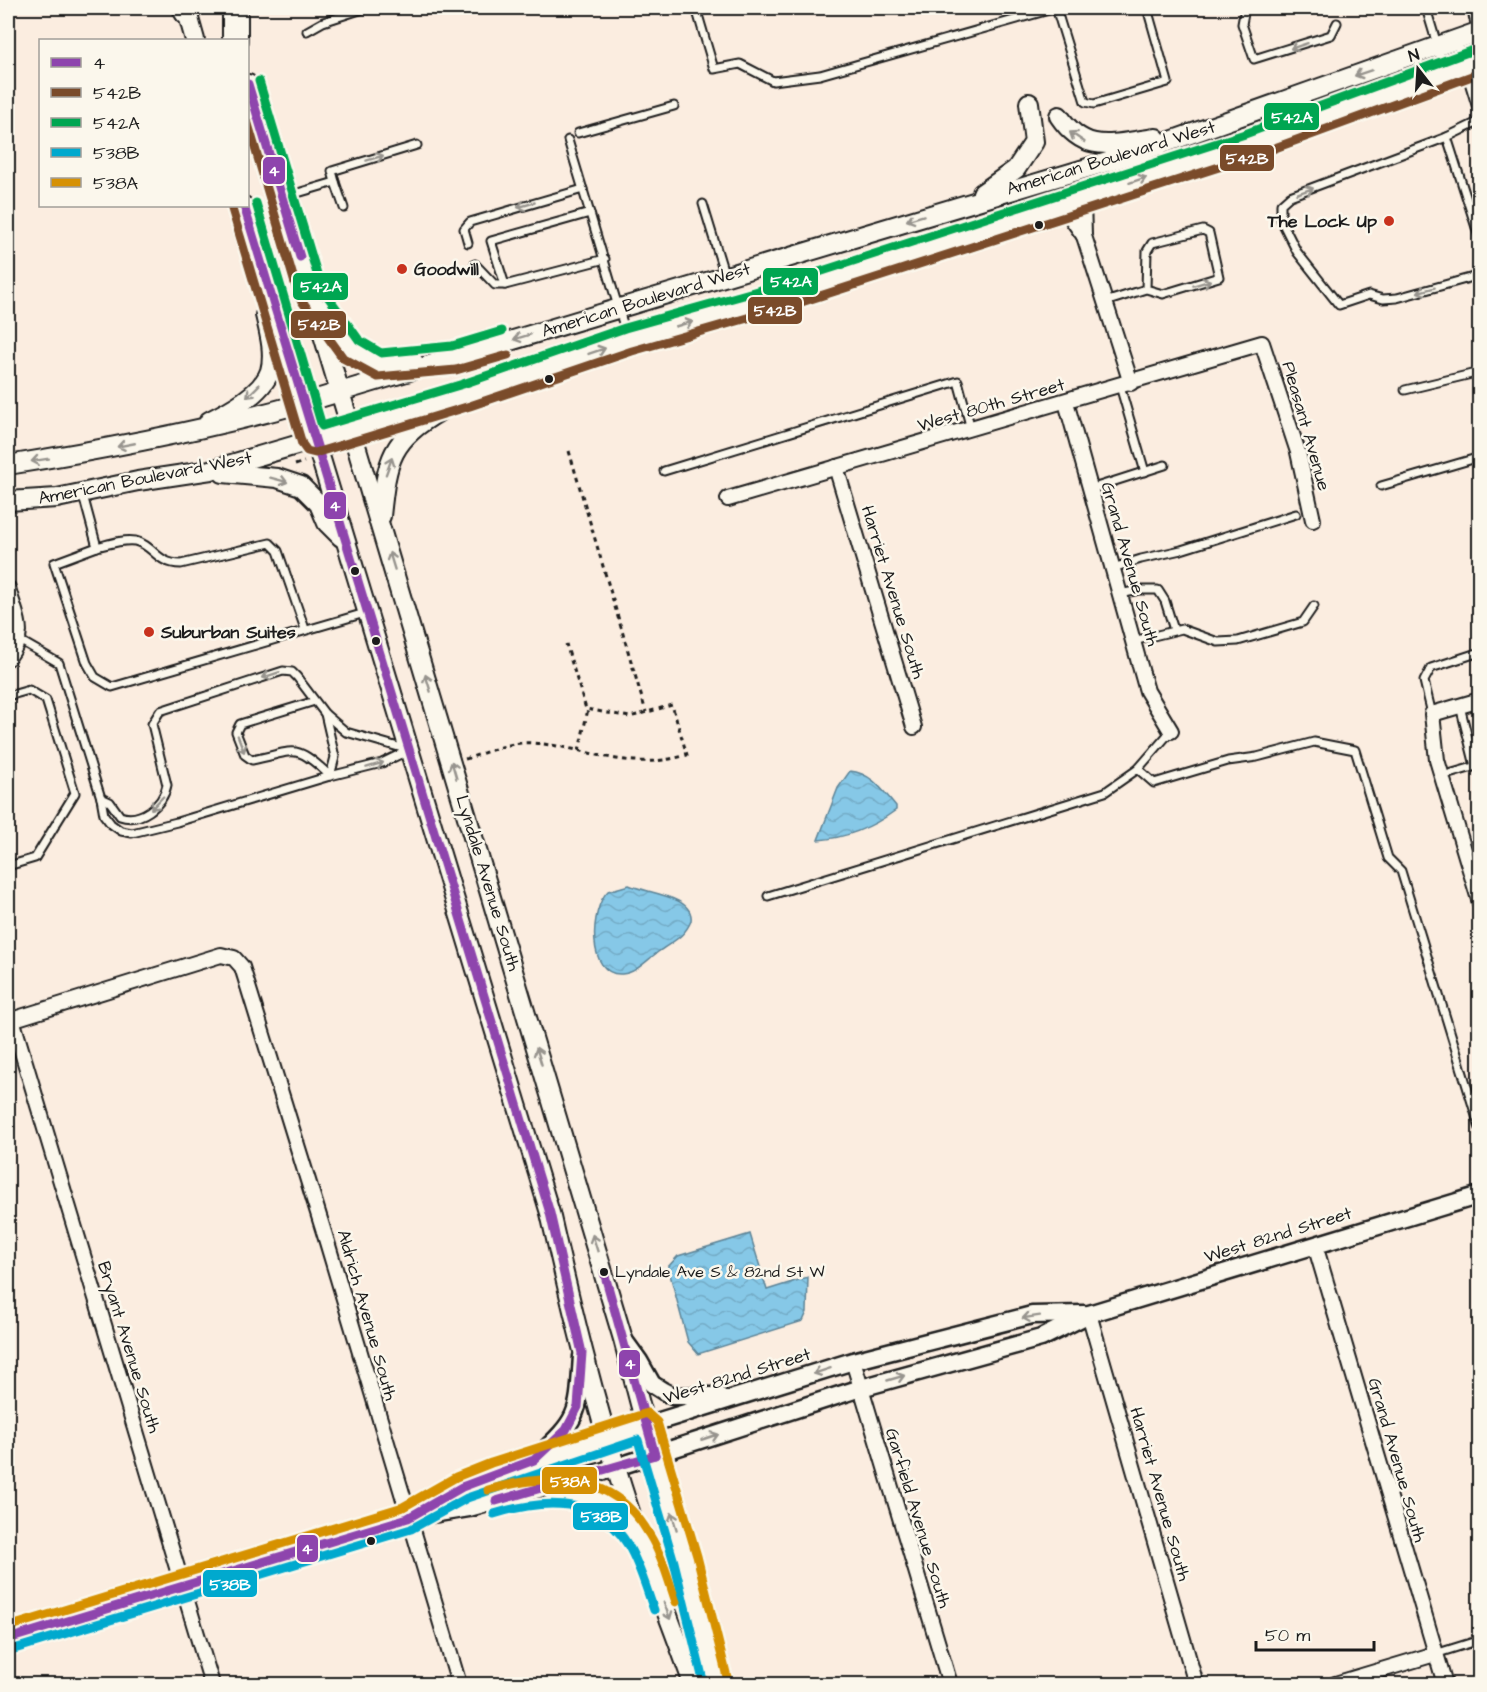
<svg xmlns="http://www.w3.org/2000/svg" width="1487" height="1692" viewBox="0 0 1487 1692" font-family="'Architects Daughter',sans-serif">
  <defs>
    <pattern id="water-waves" width="16" height="10" patternUnits="userSpaceOnUse" patternTransform="scale(1.5)"><rect width="16" height="10" fill="#86c8e7"/><path d="M0 5q4-4 8 0t8 0" fill="none" stroke="#73abc6"/></pattern>
  </defs>
  <rect width="100%" height="100%" fill="#fbede0"/>
  <filter id="ink" filterUnits="userSpaceOnUse"><feTurbulence type="fractalNoise" baseFrequency=".0167" numOctaves="2"/><feDisplacementMap in="SourceGraphic" scale="12" xChannelSelector="R" yChannelSelector="G"/><feConvolveMatrix kernelMatrix="1 2 1 2 8 2 1 2 1" color-interpolation-filters="sRGB"/></filter>
  <g filter="url(#ink)">
    <g fill="url(#water-waves)" stroke="#5c8396" stroke-width="1.5">
      <path d="M850,771C872,773 883,791 896,806V810C873,827 846,838 818,840L838,788Z"/>
      <path d="M629,885C646,893 695,896 691,921C684,938 671,942 658,952C647,960 636,973 622,974C586,977 590,908 608,891Z"/>
      <polygon points="750,1234 767,1290 808,1277 807,1312 803,1321 698,1354 688,1342 668,1267 678,1256"/>
    </g>
    <g fill="none" stroke-linecap="round" stroke-linejoin="round">
      <g stroke="#1c1c1c" stroke-width="11">
        <g id="service">
          <polyline points="696,8 714,69 740,64 773,81 820,75 1056,8"/>
          <polyline points="1056,8 1085,102 1094,104 1168,82 1147,8"/>
          <polyline points="1245,8 1242,24 1254,59 1331,35 1337,23"/>
          <polyline points="1426,8 1445,71"/>
          <polyline points="1471,8 1477,31"/>
          <polyline points="307,31 323,22 366,8"/>
          <polyline points="1456,40 1480,118"/>
          <polyline points="1480,121 1447,137 1480,240"/>
          <polyline points="578,133 674,106"/>
          <polyline points="1447,137 1290,196 1281,204 1281,220 1297,252 1339,305 1369,295 1383,299 1397,298 1473,277 1480,270"/>
          <polyline points="568,140 628,340"/>
          <polyline points="335,182 332,171 417,145"/>
          <polyline points="284,197 335,182 344,208"/>
          <polyline points="703,204 725,276"/>
          <polyline points="468,243 464,229 470,222 583,189"/>
          <polyline points="475,264 495,285 505,285 605,259"/>
          <polyline points="505,285 491,241 590,213"/>
          <polyline points="1105,302 1146,289 1163,294 1219,277 1209,233 1203,230 1152,243 1147,251 1146,289"/>
          <polyline points="1120,386 1145,472"/>
          <polyline points="1405,390 1480,372"/>
          <polyline points="664,471 958,381 971,429"/>
          <polyline points="1381,486 1480,457"/>
          <polyline points="1090,489 1165,465"/>
          <polyline points="83,495 97,547 54,563 87,663 95,677 112,687 365,613"/>
          <path d="M97,547C109,544 123,539 135,541C154,545 156,564 181,564L270,543L278,551L305,629"/>
          <polyline points="1113,568 1141,559 1181,550 1296,514"/>
          <polyline points="1120,594 1139,590 1158,590 1165,601 1174,630"/>
          <polyline points="19,640 59,663 101,798 104,815 111,824 121,831 132,833 177,822 330,776 335,757 325,714"/>
          <polyline points="1133,641 1182,629 1218,642 1238,641 1303,622 1314,606"/>
          <polyline points="8,696 29,690 46,700 75,793 35,858 8,866"/>
          <polyline points="1460,706 1475,766"/>
          <polyline points="1432,714 1424,681 1431,668 1480,652"/>
          <polyline points="1138,769 1154,783 1228,761 1257,757 1314,742 1355,750 1388,858 1401,871 1480,1129"/>
          <polyline points="1442,776 1480,765"/>
          <path d="M101,798L110,802L120,816C140,823 163,806 167,785L152,724L160,711L283,671L292,672L297,677L325,714L346,732L409,750L382,763L330,776C294,741 295,752 252,760L245,755L236,732L240,724L315,701"/>
          <polyline points="768,896 1105,792 1138,769 1171,731"/>
          <polyline points="1435,1654 1480,1640"/>
        </g>
      </g>
      <g stroke="#1c1c1c" stroke-width="18">
        <g id="minor">
          <polyline points="1083,198 1084,236 1131,383"/>
          <polyline points="1062,205 1084,236"/>
          <polyline points="1066,402 1147,691 1171,731"/>
          <polyline points="836,467 914,727"/>
          <polyline points="728,499 1262,343 1298,452 1313,520"/>
          <path d="M8,588C16,618 28,632 8,658"/>
          <polyline points="1480,700 1432,714 1437,760 1480,903"/>
          <polyline points="12,1019 212,1684"/>
          <polyline points="8,1021 221,955 234,958 242,967 327,1242 459,1684"/>
          <polyline points="1315,1245 1445,1684"/>
          <polyline points="1089,1314 1196,1684"/>
          <polyline points="853,1361 950,1684"/>
          <polyline points="1335,1684 1435,1654"/>
        </g>
      </g>
      <g stroke="#1c1c1c" stroke-width="21">
        <g id="tertiary">
          <polyline points="623,1339 639,1361 652,1384 663,1391 673,1396 719,1396"/>
          <path d="M538,1456C581,1417 578,1413 582,1356"/>
          <path d="M551,1491C598,1494 607,1503 638,1537"/>
          <polyline points="419,1511 462,1487 534,1460 853,1361 1032,1315 1084,1314"/>
          <polyline points="8,1639 408,1518 469,1508 598,1473 861,1388 1041,1338 1089,1314 1480,1195"/>
        </g>
      </g>
      <g stroke="#1c1c1c" stroke-width="22">
        <g id="secondary">
          <polyline points="186,8 195,40"/>
          <polyline points="248,84 623,1339 640,1404 686,1559 716,1684"/>
          <path d="M1059,116C1086,156 1113,143 1156,138"/>
          <polyline points="982,193 1016,169 1034,142 1029,103"/>
          <path d="M244,206L550,1213C571,1305 593,1397 622,1487C643,1554 670,1618 693,1684"/>
          <polyline points="322,310 351,349 378,365 414,362"/>
          <path d="M209,421C229,411 262,394 270,371C275,353 269,332 265,315"/>
          <path d="M8,465C107,449 206,430 303,403L1134,154L1480,31"/>
          <polyline points="223,473 277,478 301,486 319,504 327,523 341,537"/>
          <polyline points="8,501 57,498 138,481 211,470 467,395 628,340 782,296 1249,145 1480,60"/>
          <path d="M381,516C387,459 390,440 442,410"/>
        </g>
      </g>
      <g stroke="#1c1c1c" stroke-width="28">
        <g id="motorway">
          <polyline points="185,8 187,12"/>
          <polyline points="235,8 235,40"/>
        </g>
      </g>
      <g stroke="#1c1c1c" stroke-width="3" stroke-dasharray="4.5 4.5" stroke-linecap="butt">
        <polyline points="569,451 646,712"/>
        <polyline points="295,465 304,462"/>
        <polyline points="579,751 588,709"/>
        <path d="M465,759C486,753 510,741 532,743C592,747 623,773 687,755L672,705L630,717L586,709L566,644"/>
      </g>
      <use href="#service" stroke="#fbf7ec" stroke-width="7"/>
      <use href="#minor" stroke="#fbf7ec" stroke-width="14"/>
      <use href="#tertiary" stroke="#fbf7ec" stroke-width="16"/>
      <use href="#secondary" stroke="#fbf7ec" stroke-width="18"/>
      <use href="#motorway" stroke="#fbf7ec" stroke-width="24"/>
      <g stroke="#fbf7ec" stroke-width="14">
        <g id="bus-1">
          <polyline points="248,84 300,257"/>
          <polyline points="604,1272 655,1455"/>
          <polyline points="496,1501 655,1455"/>
          <polyline points="8,1639 408,1518 462,1487 534,1460 566,1430 578,1407 582,1353 550,1213 244,206"/>
        </g>
      </g>
      <g stroke="#fbf7ec" stroke-width="14">
        <g id="bus-2">
          <polyline points="248,124 299,297 343,358 378,377 456,370 508,355"/>
          <polyline points="232,209 302,444 307,451 315,453 470,406 632,351 786,307 1253,156 1480,73"/>
        </g>
      </g>
      <g stroke="#fbf7ec" stroke-width="14">
        <g id="bus-3">
          <polyline points="259,81 321,287 359,340 381,353 452,346 502,331"/>
          <polyline points="256,203 322,426 463,384 625,328 779,285 1245,134 1476,49"/>
        </g>
      </g>
      <g stroke="#fbf7ec" stroke-width="14">
        <g id="bus-4">
          <path d="M494,1514C543,1499 598,1495 628,1545C640,1565 646,1588 654,1610"/>
          <polyline points="11,1650 411,1529 467,1498 638,1440 674,1562 704,1684"/>
        </g>
      </g>
      <g stroke="#fbf7ec" stroke-width="14">
        <g id="bus-5">
          <path d="M488,1490C549,1472 613,1471 649,1534C662,1555 668,1579 676,1602"/>
          <polyline points="8,1627 403,1507 456,1477 491,1463 647,1413 657,1422 697,1556 728,1681"/>
        </g>
      </g>
      <use href="#bus-1" stroke="#8e44ad" stroke-width="9"/>
      <use href="#bus-2" stroke="#7a4b2a" stroke-width="9"/>
      <use href="#bus-3" stroke="#00a651" stroke-width="9"/>
      <use href="#bus-4" stroke="#00a9ce" stroke-width="9"/>
      <use href="#bus-5" stroke="#d69104" stroke-width="9"/>
    </g>
    <defs><path id="oneway-shaft" d="M-6 0H5M1.5-3L5.5 0L1.5 3" fill="none" stroke-width="1.6" stroke-linecap="round" stroke-linejoin="round" transform="scale(1.5)"/></defs>
    <g stroke="#97948e">
      <use href="#oneway-shaft" transform="translate(1299 46) rotate(162)"/>
      <use href="#oneway-shaft" transform="translate(1363 73) rotate(161)"/>
      <use href="#oneway-shaft" transform="translate(1077 137) rotate(-146)"/>
      <use href="#oneway-shaft" transform="translate(375 158) rotate(-17)"/>
      <use href="#oneway-shaft" transform="translate(1138 180) rotate(-18)"/>
      <use href="#oneway-shaft" transform="translate(1305 191) rotate(-19)"/>
      <use href="#oneway-shaft" transform="translate(526 205) rotate(164)"/>
      <use href="#oneway-shaft" transform="translate(915 218) rotate(163)"/>
      <use href="#oneway-shaft" transform="translate(1202 283) rotate(-17)"/>
      <use href="#oneway-shaft" transform="translate(1426 290) rotate(165)"/>
      <use href="#oneway-shaft" transform="translate(684 324) rotate(-16)"/>
      <use href="#oneway-shaft" transform="translate(522 337) rotate(163)"/>
      <use href="#oneway-shaft" transform="translate(597 351) rotate(-19)"/>
      <use href="#oneway-shaft" transform="translate(253 391) rotate(135)"/>
      <use href="#oneway-shaft" transform="translate(126 445) rotate(169)"/>
      <use href="#oneway-shaft" transform="translate(40 460) rotate(171)"/>
      <use href="#oneway-shaft" transform="translate(389 466) rotate(-70)"/>
      <use href="#oneway-shaft" transform="translate(279 480) rotate(15)"/>
      <use href="#oneway-shaft" transform="translate(392 561) rotate(-107)"/>
      <use href="#oneway-shaft" transform="translate(271 675) rotate(162)"/>
      <use href="#oneway-shaft" transform="translate(428 683) rotate(-107)"/>
      <use href="#oneway-shaft" transform="translate(241 744) rotate(69)"/>
      <use href="#oneway-shaft" transform="translate(375 765) rotate(-17)"/>
      <use href="#oneway-shaft" transform="translate(454 770) rotate(-106)"/>
      <use href="#oneway-shaft" transform="translate(157 803) rotate(134)"/>
      <use href="#oneway-shaft" transform="translate(539 1056) rotate(-107)"/>
      <use href="#oneway-shaft" transform="translate(595 1243) rotate(-107)"/>
      <use href="#oneway-shaft" transform="translate(1031 1317) rotate(171)"/>
      <use href="#oneway-shaft" transform="translate(822 1371) rotate(162)"/>
      <use href="#oneway-shaft" transform="translate(896 1378) rotate(-16)"/>
      <use href="#oneway-shaft" transform="translate(710 1437) rotate(-18)"/>
      <use href="#oneway-shaft" transform="translate(674 1521) rotate(-107)"/>
      <use href="#oneway-shaft" transform="translate(667 1611) rotate(69)"/>
    </g>
  </g>
  <g fill="#c8321e" stroke="#fbf7ec" stroke-width="2">
    <circle cx="1389" cy="221" r="6"/>
    <circle cx="402" cy="269" r="6"/>
    <circle cx="149" cy="632" r="6"/>
  </g>
  <g fill="#1c1c1c" stroke="#fbf7ec" stroke-width="2">
    <circle cx="1039" cy="225" r="5"/>
    <circle cx="549" cy="379" r="5"/>
    <circle cx="355" cy="571" r="5"/>
    <circle cx="376" cy="641" r="5"/>
    <circle cx="604" cy="1272" r="5"/>
    <circle cx="371" cy="1541" r="5"/>
  </g>
  <g text-anchor="middle" dominant-baseline="central" stroke-width="5" stroke-linejoin="round" paint-order="stroke">
    <g font-size="16" fill="#1c1c1c" stroke="#fbf7ec" text-anchor="start">
      <text x="615" y="1272">Lyndale Ave S &amp; 82nd St W</text>
    </g>
    <g font-size="18" fill="#1c1c1c" stroke="#fbf7ec">
      <text transform="translate(1111 158) rotate(-17)">American Boulevard West</text>
      <text transform="translate(646 300) rotate(-17)">American Boulevard West</text>
      <text transform="translate(991 405) rotate(-16)">West 80th Street</text>
      <text transform="translate(1306 426) rotate(74)">Pleasant Avenue</text>
      <text transform="translate(145 478) rotate(-11)">American Boulevard West</text>
      <text transform="translate(1130 564) rotate(74)">Grand Avenue South</text>
      <text transform="translate(893 592) rotate(73)">Harriet Avenue South</text>
      <text transform="translate(488 883) rotate(73)">Lyndale Avenue South</text>
      <text transform="translate(1278 1235) rotate(-17)">West 82nd Street</text>
      <text transform="translate(367 1315) rotate(74)">Aldrich Avenue South</text>
      <text transform="translate(129 1347) rotate(73)">Bryant Avenue South</text>
      <text transform="translate(737 1376) rotate(-17)">West 82nd Street</text>
      <text transform="translate(1397 1460) rotate(74)">Grand Avenue South</text>
      <text transform="translate(1160 1494) rotate(74)">Harriet Avenue South</text>
      <text transform="translate(918 1518) rotate(73)">Garfield Avenue South</text>
    </g>
    <g font-size="18" font-weight="bold" fill="#1c1c1c" stroke="#fbf7ec" text-anchor="start">
      <text x="1377" y="221" text-anchor="end">The Lock Up</text>
      <text x="414" y="269">Goodwill</text>
      <text x="161" y="632">Suburban Suites</text>
    </g>
  </g>
  <g stroke="#fbf7ec" stroke-width="2">
    <rect x="1263" y="102" width="57" height="29" rx="6" fill="#00a651"/>
    <rect x="1219" y="144" width="56" height="28" rx="6" fill="#7a4b2a"/>
    <rect x="262" y="156" width="24" height="29" rx="6" fill="#8e44ad"/>
    <rect x="762" y="267" width="57" height="29" rx="6" fill="#00a651"/>
    <rect x="292" y="272" width="57" height="29" rx="6" fill="#00a651"/>
    <rect x="747" y="296" width="56" height="29" rx="6" fill="#7a4b2a"/>
    <rect x="290" y="310" width="57" height="29" rx="6" fill="#7a4b2a"/>
    <rect x="323" y="491" width="24" height="29" rx="6" fill="#8e44ad"/>
    <rect x="618" y="1349" width="23" height="29" rx="6" fill="#8e44ad"/>
    <rect x="541" y="1466" width="57" height="29" rx="6" fill="#d69104"/>
    <rect x="572" y="1502" width="57" height="29" rx="6" fill="#00a9ce"/>
    <rect x="296" y="1534" width="23" height="29" rx="6" fill="#8e44ad"/>
    <rect x="202" y="1569" width="56" height="29" rx="6" fill="#00a9ce"/>
  </g>
  <g font-size="16" text-anchor="middle" font-weight="bold" fill="#fff">
    <text x="1292" y="123">542A</text>
    <text x="1247" y="164">542B</text>
    <text x="274" y="176">4</text>
    <text x="791" y="287">542A</text>
    <text x="321" y="292">542A</text>
    <text x="775" y="316">542B</text>
    <text x="319" y="330">542B</text>
    <text x="335" y="511">4</text>
    <text x="630" y="1369">4</text>
    <text x="570" y="1487">538A</text>
    <text x="601" y="1522">538B</text>
    <text x="307" y="1554">4</text>
    <text x="230" y="1590">538B</text>
  </g>
  <rect width="1487" height="1692" fill="none" stroke="#fbf7ec" stroke-width="30"/>
  <rect x="15" y="15" width="1457" height="1662" fill="none" stroke="#1c1c1c" stroke-width="2" filter="url(#ink)"/>
  <rect x="39" y="39" width="210" height="168" fill="#fbf7ec" stroke="#a29f99" stroke-width="1.5"/>
  <rect x="51" y="58" width="30" height="9" fill="#8e44ad" stroke="#a29f99" stroke-width="1.5"/>
  <text x="93" y="69" font-size="18" fill="#1c1c1c">4</text>
  <rect x="51" y="88" width="30" height="9" fill="#7a4b2a" stroke="#a29f99" stroke-width="1.5"/>
  <text x="93" y="99" font-size="18" fill="#1c1c1c">542B</text>
  <rect x="51" y="118" width="30" height="9" fill="#00a651" stroke="#a29f99" stroke-width="1.5"/>
  <text x="93" y="129" font-size="18" fill="#1c1c1c">542A</text>
  <rect x="51" y="148" width="30" height="9" fill="#00a9ce" stroke="#a29f99" stroke-width="1.5"/>
  <text x="93" y="159" font-size="18" fill="#1c1c1c">538B</text>
  <rect x="51" y="178" width="30" height="9" fill="#d69104" stroke="#a29f99" stroke-width="1.5"/>
  <text x="93" y="189" font-size="18" fill="#1c1c1c">538A</text>
  <g transform="translate(1418 69) rotate(343)" stroke="#fbf7ec" stroke-width="4.5" paint-order="stroke">
  <path d="M0-4.5L10 22L0 15L-10 22Z" fill="#1c1c1c"/>
  <text y="-9" font-size="16" font-weight="bold" text-anchor="middle" fill="#1c1c1c">N</text>
  </g>
  <path d="M1256 1641v9h118v-9" fill="none" stroke="#1c1c1c" stroke-width="3"/>
  <text x="1265" y="1641" font-size="18" fill="#1c1c1c" stroke="#fbf7ec" stroke-width="4.5" paint-order="stroke">50 m</text>
</svg>
